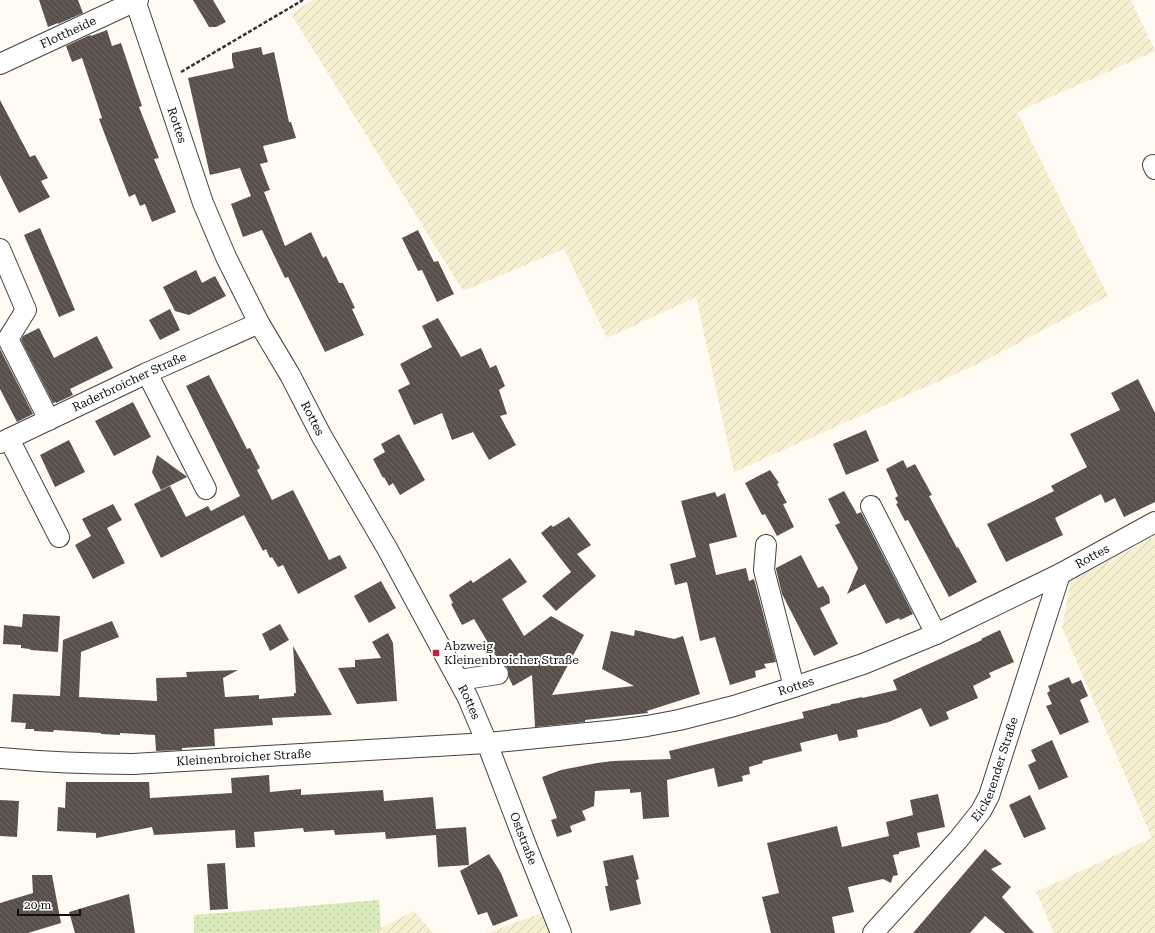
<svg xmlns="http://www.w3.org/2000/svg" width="1155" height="933" viewBox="0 0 1155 933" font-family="'Roboto Serif',serif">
  <defs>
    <pattern id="farmland-furrows" width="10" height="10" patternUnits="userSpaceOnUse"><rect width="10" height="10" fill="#f6efd2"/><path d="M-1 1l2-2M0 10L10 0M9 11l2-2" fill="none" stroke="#d2ccb3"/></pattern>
    <pattern id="green-dots" width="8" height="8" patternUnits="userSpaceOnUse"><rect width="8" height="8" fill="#d9ebbb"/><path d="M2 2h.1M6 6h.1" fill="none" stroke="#b9c8a0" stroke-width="1.8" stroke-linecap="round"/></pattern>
    <pattern id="building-back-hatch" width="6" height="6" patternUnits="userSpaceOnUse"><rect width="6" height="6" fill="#59504c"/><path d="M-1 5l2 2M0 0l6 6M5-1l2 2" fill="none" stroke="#6c6561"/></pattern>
  </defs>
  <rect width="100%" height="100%" fill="#fffbf3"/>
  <g fill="url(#farmland-furrows)">
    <polygon points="313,0 1131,0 1155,51 1017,112 1108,296 982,362 734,472 696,297 607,338 564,249 463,291 291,14"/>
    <polygon points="1155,536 1155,933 1054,933 1036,892 1152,838 1062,627 1071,581"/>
    <polygon points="414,911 433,933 374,933 381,928"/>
    <polygon points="542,913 551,933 487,933"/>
  </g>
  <polygon fill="url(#green-dots)" points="379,900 381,928 374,933 194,933 194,915"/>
  <g fill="url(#building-back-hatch)">
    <polygon points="39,0 78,0 83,13 58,24 58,23 48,27"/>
    <polygon points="193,0 213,0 226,22 216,27 209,27"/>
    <polygon points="107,30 112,46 121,43 142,106 139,107 159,158 154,159 176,212 152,222 145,204 140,206 135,194 129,197 105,135 99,119 102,118 82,58 72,62 66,46 90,35 91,36"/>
    <polygon points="261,47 263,55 274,52 289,122 291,122 296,138 263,146 268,162 260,164 270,190 264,192 285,246 311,232 323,258 326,256 339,283 343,283 355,308 352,309 364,335 325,352 288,277 285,278 262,230 243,237 231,204 251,196 240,168 210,175 188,78 234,68 232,60 232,53"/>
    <polygon points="0,100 30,157 35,155 48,178 41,181 50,197 19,213 0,175"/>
    <polygon points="40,228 75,310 59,317 24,235"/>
    <polygon points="418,230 434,262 438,261 454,294 437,302 422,270 418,271 402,238"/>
    <polygon points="196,270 202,283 215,276 226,296 189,315 175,311 163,287"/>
    <polygon points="170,309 180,330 160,340 149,320"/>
    <polygon points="438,318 461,357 481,348 490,368 496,365 505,386 499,390 507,414 500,416 516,445 489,460 473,432 452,440 442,413 414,425 398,390 410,384 400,364 432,347 422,326"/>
    <polygon points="39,328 54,358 97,336 113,368 70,389 73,395 56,403 56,402 53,403 21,340 23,336"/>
    <polygon points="0,349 33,414 17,422 0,389"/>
    <polygon points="209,375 247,449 250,448 260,468 257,470 272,500 293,490 329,560 340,555 347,568 298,594 283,565 278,567 272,557 270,558 266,549 263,551 244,515 161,558 134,504 170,486 186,517 208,506 211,511 240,496 186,386"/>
    <polygon points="1138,379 1155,413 1155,502 1124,517 1115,498 1105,503 1101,494 1055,518 1063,535 1006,562 987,524 1054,491 1051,486 1087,467 1070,434 1120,410 1111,393"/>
    <polygon points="133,402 151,437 114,456 95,421"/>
    <polygon points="866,430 879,461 846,475 833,444"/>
    <polygon points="399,434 425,480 400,495 393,483 389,486 384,477 383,478 373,459 385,452 381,444"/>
    <polygon points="69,440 85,472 55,487 40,455"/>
    <polygon points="157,455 186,476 187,477 161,490 152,472"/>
    <polygon points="903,460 907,468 915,464 932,495 929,496 957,548 958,547 977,582 949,597 908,520 905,521 896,504 898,503 895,498 898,496 886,469"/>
    <polygon points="770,470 779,483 777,484 787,503 783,504 794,527 777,536 765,514 762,515 745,483"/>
    <polygon points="844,491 857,514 861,512 913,614 900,620 899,618 886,624 865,584 847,594 858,568 835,525 840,523 828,499"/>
    <polygon points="715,492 717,497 725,493 737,537 709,544 716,575 746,568 749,581 754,579 776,662 764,664 766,668 755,671 756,677 730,685 715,637 700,641 687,582 675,585 670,564 696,557 681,501"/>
    <polygon points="113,504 122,520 107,528 125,563 93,579 75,545 91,536 82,519"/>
    <polygon points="569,517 591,545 577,554 596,576 556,611 542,596 571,572 541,533 551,525 553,527"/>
    <polygon points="801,555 818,588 823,586 829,596 830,603 820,608 838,644 814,656 782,594 776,569 776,568"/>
    <polygon points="510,558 527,582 502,599 524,636 551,616 584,635 552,695 634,686 602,669 611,631 634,636 635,630 674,639 683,636 700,694 647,711 648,713 585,720 585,722 535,727 532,675 513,686 509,678 509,673 507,667 503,663 500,663 474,619 462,625 451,604 453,603 449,595 471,580 473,583"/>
    <polygon points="381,581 396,608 369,623 354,596"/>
    <polygon points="23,614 60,616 58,652 30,650 30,649 21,648 21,645 3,644 4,625 22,627"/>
    <polygon points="112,621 119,637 81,652 79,697 157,701 156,678 187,677 186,672 238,670 223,678 225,697 259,695 259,699 294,696 294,693 296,693 293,646 332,715 272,718 273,725 214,729 215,746 182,748 182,750 156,751 155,735 120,733 120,735 101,734 101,733 54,730 53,732 34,731 34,729 25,729 26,723 11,722 13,694 60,696 63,640"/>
    <polygon points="280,624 289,640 270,651 262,634"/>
    <polygon points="1000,630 1014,662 989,673 991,677 973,686 978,698 946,712 949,719 930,727 921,708 889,722 857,730 858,737 839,741 837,734 800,743 802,751 762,761 763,763 749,767 750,774 742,776 743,781 718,787 714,768 667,780 669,817 643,819 641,792 630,793 630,789 595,791 594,806 582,811 586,820 570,826 572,832 557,837 551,820 557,818 542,777 561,770 597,763 613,761 671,759 669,751 804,718 802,712 831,705 831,704 840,703 840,702 862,697 862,698 897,690 893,680 982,640 981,639"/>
    <polygon points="388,633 393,643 397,701 357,704 338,668 355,667 355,660 381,658 372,642"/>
    <polygon points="1069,677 1072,684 1081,680 1088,696 1080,700 1089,722 1060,735 1046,706 1052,704 1047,693 1050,691 1048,686"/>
    <polygon points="1052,740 1068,777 1039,790 1028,765 1036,761 1031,750"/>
    <polygon points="269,775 270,792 301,789 301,795 383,790 384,801 433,797 436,829 466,827 469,865 438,867 436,835 386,839 385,832 335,835 334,830 304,832 303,828 254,832 255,847 236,848 235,830 154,835 152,827 96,838 96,833 57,831 58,807 65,808 66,782 149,782 150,798 232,793 231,778"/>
    <polygon points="938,794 945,827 917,833 920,847 899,852 899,854 893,855 898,875 893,876 891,883 883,879 848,887 854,912 832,917 835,933 771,933 762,897 779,893 767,843 837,826 842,847 889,836 886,822 913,815 910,800"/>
    <polygon points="1030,795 1046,829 1024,838 1009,805"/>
    <polygon points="0,800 19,801 17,837 0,836"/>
    <polygon points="985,849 1002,864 991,869 1011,887 1002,897 1034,933 1005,933 985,916 970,933 913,933"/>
    <polygon points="489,854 501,873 518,916 493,926 487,912 478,915 460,871"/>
    <polygon points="633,855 639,879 636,880 641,904 610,911 605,886 608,886 603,861"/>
    <polygon points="225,863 228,909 210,910 207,864"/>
    <polygon points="32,875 52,875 61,923 28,933 0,933 0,903 33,893"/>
    <polygon points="129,894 135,933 75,933 69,912"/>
  </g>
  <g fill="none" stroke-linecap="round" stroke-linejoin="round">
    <g stroke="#434343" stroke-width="22">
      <g id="minor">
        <path id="s1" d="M135,0L203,203L226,257L259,323L290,375L321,435L388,550L468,698L487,743L527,848L561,933"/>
        <path id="s2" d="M0,64L138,0"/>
        <polyline points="1153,165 1155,169"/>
        <polyline points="0,249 26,310 8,339 49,420"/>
        <polyline points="147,373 206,489"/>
        <polyline points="9,439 59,537"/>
        <path id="s3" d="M0,443L147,373L259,323"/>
        <polyline points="871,506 936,634"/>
        <polyline points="766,545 764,570 794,687"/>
        <polyline points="459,680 498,674"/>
        <path id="s4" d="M0,758C44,762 88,764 133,764L487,743L618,730L647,726L679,720L734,706L794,687L863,664L936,634L1060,574L1155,522"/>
        <path id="s5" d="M873,933L958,840L981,811L989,796L1060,574"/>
      </g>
    </g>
    <polyline stroke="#323232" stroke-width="2.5" stroke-dasharray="4 2" stroke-linecap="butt" points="181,72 303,0"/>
    <use href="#minor" stroke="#fff" stroke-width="20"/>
  </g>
  <rect fill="#c5233c" stroke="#fff" stroke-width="1.5" x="432" y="649" width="8" height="8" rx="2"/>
  <g text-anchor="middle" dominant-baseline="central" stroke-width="4" stroke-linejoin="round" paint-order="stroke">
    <g font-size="12" fill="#101010" stroke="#fff">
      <text stroke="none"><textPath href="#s2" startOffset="75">Flottheide</textPath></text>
      <text stroke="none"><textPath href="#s1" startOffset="132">Rottes</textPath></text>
      <text stroke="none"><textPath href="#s3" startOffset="143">Raderbroicher Straße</textPath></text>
      <text stroke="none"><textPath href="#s1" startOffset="456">Rottes</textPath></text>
      <text stroke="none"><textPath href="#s4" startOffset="1127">Rottes</textPath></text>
      <text stroke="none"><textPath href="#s4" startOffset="803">Rottes</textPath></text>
      <text stroke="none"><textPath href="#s1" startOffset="780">Rottes</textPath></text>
      <text stroke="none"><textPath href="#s4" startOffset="244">Kleinenbroicher Straße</textPath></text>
      <text stroke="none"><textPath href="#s5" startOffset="207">Eickerender Straße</textPath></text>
      <text stroke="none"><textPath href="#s1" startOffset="927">Oststraße</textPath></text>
    </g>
    <g font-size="12" fill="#101010" stroke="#fff" text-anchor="start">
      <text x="444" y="646">Abzweig<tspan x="444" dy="14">Kleinenbroicher Straße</tspan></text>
    </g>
  </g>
  <path d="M18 909v6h62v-6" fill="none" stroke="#101010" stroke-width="2"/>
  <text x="24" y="909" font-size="12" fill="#101010" stroke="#ffffff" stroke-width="3" paint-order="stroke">20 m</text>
</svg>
